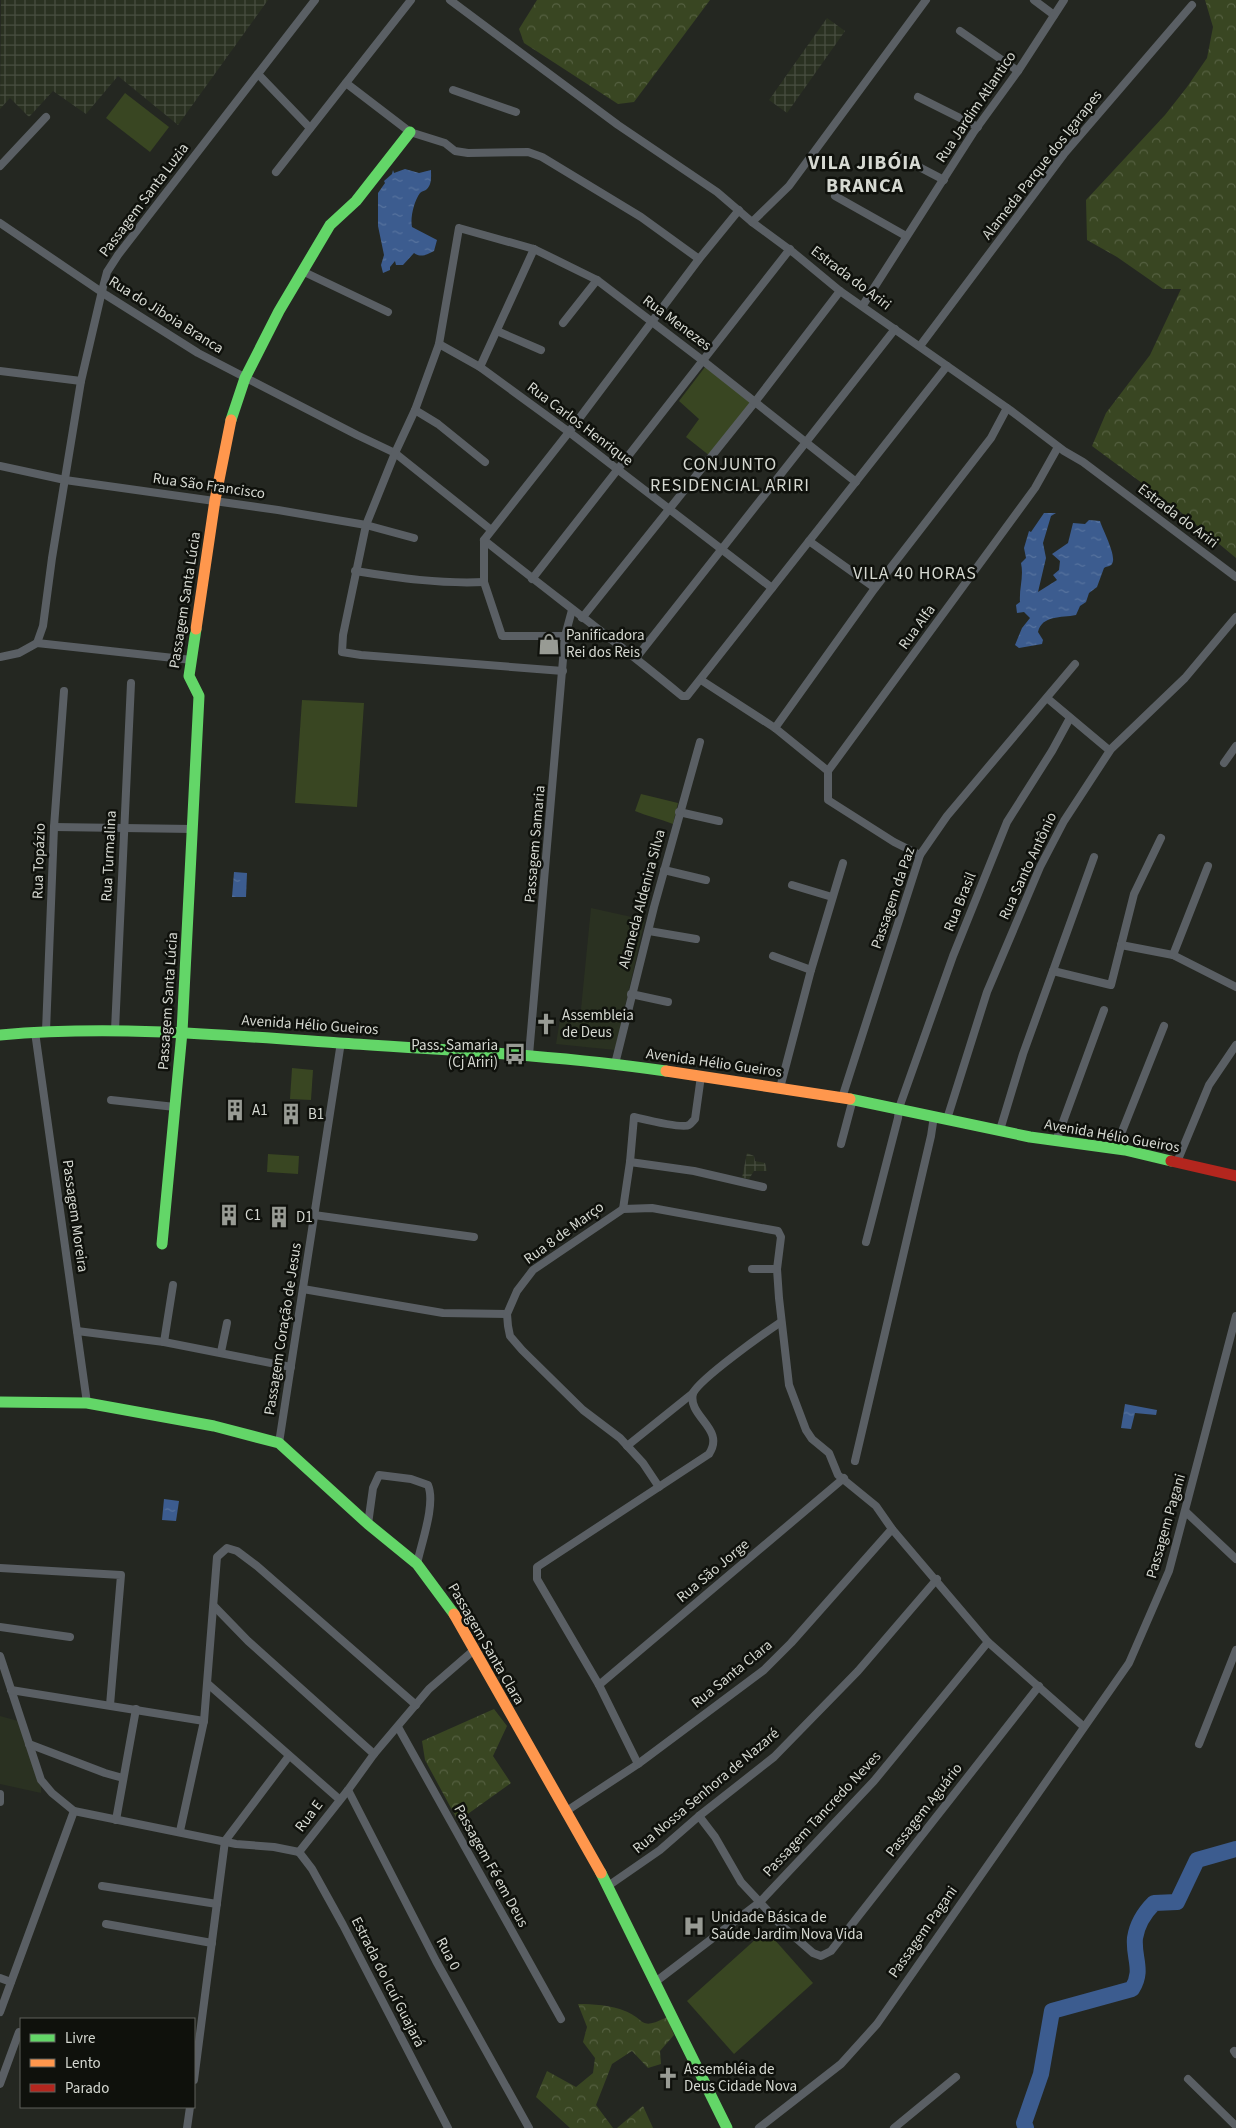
<svg xmlns="http://www.w3.org/2000/svg" width="1236" height="2128" viewBox="0 0 1236 2128" font-family="'Source Sans 3',sans-serif">
  <defs>
    <pattern id="industrial-grid" width="8" height="8" patternUnits="userSpaceOnUse" patternTransform="scale(1.25)"><rect width="8" height="8" fill="#2a3121"/><path d="M0 4h8M4 0v8" fill="none" stroke="#484e40"/></pattern>
    <pattern id="forest-crowns" width="20" height="18" patternUnits="userSpaceOnUse" patternTransform="scale(1.25)"><rect width="20" height="18" fill="#394622"/><path d="M2 6a3 3 0 1 1 6 0M12 15a3 3 0 1 1 6 0" fill="none" stroke="#556041"/></pattern>
    <pattern id="water-ripples" width="26" height="14" patternUnits="userSpaceOnUse" patternTransform="scale(1.25)"><rect width="26" height="14" fill="#3c5c8f"/><path d="M2 4q2-2 4 0t4 0M15 11q2-2 4 0t4 0" fill="none" stroke="#57739e"/></pattern>
  </defs>
  <rect width="100%" height="100%" fill="#242721"/>
  <g fill="#2a3121">
    <polygon points="591,908 645,920 615,1050 556,1044 560,1019 580,1019"/>
    <polygon points="0,1716 18,1721 41,1784 41,1793 0,1784"/>
  </g>
  <g fill="url(#industrial-grid)">
    <polygon points="1,0 268,0 178,125 118,76 86,114 53,91 29,117 10,98 0,109"/>
    <polygon points="827,18 845,31 787,113 769,100"/>
    <polygon points="747,1153 754,1156 755,1161 765,1163 767,1171 754,1171 749,1179 742,1178"/>
  </g>
  <g fill="url(#forest-crowns)">
    <polygon points="537,0 710,0 634,102 618,104 524,43 519,29"/>
    <polygon points="1205,0 1236,0 1236,558 1177,509 1092,446 1106,413 1150,355 1181,289 1163,289 1117,257 1087,240 1086,200 1165,115 1187,87 1207,58 1213,27"/>
    <polygon points="494,1709 507,1726 493,1756 511,1783 458,1821 425,1760 422,1741"/>
    <path d="M578,2004C592,2004 612,2005 625,2011C647,2020 639,2031 667,2017L674,2035L660,2051L661,2064L648,2068L632,2051L612,2064L596,2105L613,2128H570L536,2097L547,2071L576,2087L593,2073L595,2058L583,2042L587,2027Z"/>
    <polygon points="643,2106 653,2128 617,2128"/>
  </g>
  <g fill="#394622">
    <polygon points="125,93 169,127 150,152 106,118"/>
    <polygon points="705,367 751,402 710,456 686,437 699,419 679,401"/>
    <polygon points="302,700 364,703 357,807 295,803"/>
    <path d="M641,794L678,803L673,824C660,819 647,816 635,811Z"/>
    <polygon points="292,1068 313,1070 311,1100 290,1099"/>
    <polygon points="268,1154 299,1156 298,1174 267,1172"/>
    <polygon points="766,1930 813,1983 734,2054 687,2001"/>
  </g>
  <g fill="url(#water-ripples)">
    <path d="M405,169L419,173L431,170C431,176 432,184 427,189C425,191 422,191 420,193C414,201 410,218 412,227L437,240L434,251C426,255 421,258 414,253L403,265H396L395,261L390,267V270L383,273L381,265L384,255L378,226V193L385,183L384,181L392,174L393,170L394,173Z"/>
    <path d="M1044,513H1056L1051,516L1043,543L1046,558L1038,592L1057,580L1053,575L1059,570L1060,561L1052,554L1068,543L1073,523L1085,524L1089,520L1100,521C1102,529 1119,559 1111,565C1109,567 1106,566 1104,568L1097,587L1089,593L1086,602L1080,606L1076,615C1061,618 1042,615 1038,632L1043,640L1042,644L1019,648L1015,645L1022,628L1030,618L1024,612L1017,613L1016,605L1020,602C1019,588 1024,577 1021,563L1026,558L1024,548L1029,531L1031,532Z"/>
    <polygon points="234,872 247,873 246,897 232,897"/>
    <polygon points="1125,1404 1157,1410 1156,1415 1135,1413 1131,1429 1121,1428"/>
    <polygon points="164,1499 179,1501 176,1521 162,1520"/>
  </g>
  <g fill="none" stroke-linecap="round" stroke-linejoin="round">
    <path stroke="#3c5c8f" stroke-width="16" d="M1026,2128L1024,2123L1041,2074L1052,2011L1132,1989C1144,1970 1133,1958 1135,1938C1137,1925 1145,1912 1154,1903L1177,1902L1197,1860L1236,1849"/>
    <g stroke="#5a5f64" stroke-width="8">
      <polyline points="450,0 618,125 717,192 752,222 794,253 840,291 1010,410 1064,451 1083,462 1236,577"/>
      <polyline points="1034,0 1054,15"/>
      <polyline points="960,31 1018,71"/>
      <polyline points="258,74 310,128"/>
      <polyline points="346,83 410,132 445,143 455,151 468,153 528,152 542,157 641,217 699,259"/>
      <polyline points="453,90 516,112"/>
      <polyline points="918,97 978,127"/>
      <polyline points="902,158 944,180"/>
      <polyline points="0,166 46,117"/>
      <polyline points="276,172 411,0"/>
      <polyline points="835,196 906,236"/>
      <polyline points="752,222 789,186 926,0"/>
      <polyline points="0,223 106,295 198,353 357,435 395,453 490,529"/>
      <polyline points="302,271 388,312"/>
      <polyline points="863,305 973,133 1018,71 1064,0"/>
      <polyline points="563,323 597,280"/>
      <polyline points="497,331 541,350"/>
      <polyline points="439,344 480,367 569,432 772,588"/>
      <polyline points="920,346 1064,154 1192,5"/>
      <polyline points="480,367 534,249"/>
      <polyline points="0,371 81,381"/>
      <polyline points="415,410 438,424 485,462"/>
      <polyline points="0,466 65,480 278,510 366,525 414,538"/>
      <path d="M484,540C549,592 617,642 682,696H687L947,366"/>
      <polyline points="809,541 875,588"/>
      <path d="M355,571C399,578 440,584 484,582"/>
      <polyline points="532,579 790,249"/>
      <polyline points="582,618 755,402 840,291"/>
      <polyline points="565,636 502,636 484,582 484,540 569,432 699,259 739,210"/>
      <polyline points="37,643 43,626 52,558 81,381 102,291 107,272 118,255 315,0"/>
      <polyline points="0,657 19,653 37,643 192,660"/>
      <polyline points="636,658 895,329"/>
      <polyline points="563,671 361,655 342,652 343,635 366,525 395,453 415,410 439,344 459,228 534,249 597,280 702,360 856,482"/>
      <polyline points="701,680 775,728 828,771 828,800 894,842 920,855"/>
      <polyline points="1047,698 1109,750"/>
      <polyline points="775,728 875,588 991,438 1007,408"/>
      <polyline points="1224,763 1236,746"/>
      <polyline points="828,771 1035,488 1058,447"/>
      <polyline points="679,812 719,821"/>
      <polyline points="54,827 193,829"/>
      <polyline points="664,870 706,880"/>
      <polyline points="792,885 832,897"/>
      <polyline points="649,931 696,939"/>
      <polyline points="1121,945 1173,955 1236,987"/>
      <polyline points="1173,955 1208,866"/>
      <polyline points="773,956 811,970"/>
      <polyline points="1053,971 1111,985 1134,894 1161,838"/>
      <polyline points="631,994 668,1002"/>
      <polyline points="115,1030 131,683"/>
      <polyline points="46,1031 54,827 64,691"/>
      <polyline points="35,1032 87,1403"/>
      <polyline points="529,1055 565,636 572,610"/>
      <polyline points="615,1064 654,907 700,742"/>
      <polyline points="780,1088 811,970 843,863"/>
      <polyline points="842,1098 920,855 947,816 1075,664"/>
      <polyline points="111,1100 175,1107"/>
      <polyline points="947,1119 987,992 1040,867 1064,821 1111,749 1185,678 1236,617"/>
      <polyline points="1000,1130 1023,1054 1094,857"/>
      <polyline points="1056,1141 1104,1010"/>
      <polyline points="841,1144 853,1099"/>
      <polyline points="1115,1149 1164,1026"/>
      <polyline points="630,1162 694,1171 763,1187"/>
      <polyline points="1177,1162 1209,1085 1236,1045"/>
      <polyline points="623,1209 652,1208 778,1231 781,1237 777,1269 779,1298 789,1385 806,1430 812,1439 829,1453 838,1475 876,1506 892,1529 988,1642 1083,1726"/>
      <polyline points="314,1215 474,1237"/>
      <polyline points="866,1242 898,1118 899,1108 953,956 1007,822 1052,751 1070,718"/>
      <polyline points="752,1269 777,1269"/>
      <polyline points="303,1289 443,1313 507,1314"/>
      <polyline points="77,1331 164,1342 291,1367"/>
      <polyline points="164,1342 173,1285"/>
      <polyline points="221,1352 227,1323"/>
      <polyline points="279,1443 341,1042"/>
      <path d="M627,1446L693,1393C701,1378 763,1334 781,1322"/>
      <polyline points="855,1461 931,1136 934,1116"/>
      <path d="M659,1487L643,1463L620,1438L583,1410L522,1350L510,1336L508,1326L507,1314L517,1291L533,1270L623,1209L630,1162L634,1117C643,1119 682,1129 689,1125C691,1124 693,1121 695,1119L701,1076"/>
      <polyline points="1186,1512 1236,1559"/>
      <path d="M368,1524L373,1488L379,1475L411,1479L428,1485C436,1504 421,1544 417,1564"/>
      <polyline points="0,1568 121,1575 110,1705"/>
      <polyline points="214,1606 248,1641 374,1754"/>
      <polyline points="0,1627 70,1637"/>
      <polyline points="0,1656 41,1780 52,1793 74,1811 236,1844 274,1847 299,1852"/>
      <polyline points="208,1684 339,1799"/>
      <polyline points="599,1685 844,1478"/>
      <polyline points="11,1690 204,1721"/>
      <polyline points="398,1727 561,2019"/>
      <polyline points="29,1744 105,1773 123,1778"/>
      <polyline points="1199,1744 1236,1650"/>
      <path d="M638,1764L599,1685L537,1579V1567L709,1454C726,1428 687,1417 693,1393"/>
      <polyline points="348,1790 436,1961 529,2128"/>
      <polyline points="0,1794 0,1802"/>
      <polyline points="565,1812 638,1764 764,1670 791,1643 892,1529"/>
      <polyline points="699,1816 715,1837 741,1882 781,1925 813,1953 821,1956 831,1951 1039,1686"/>
      <polyline points="116,1820 136,1709"/>
      <polyline points="180,1831 204,1721 217,1557 227,1548 237,1551 257,1566 416,1705"/>
      <polyline points="299,1852 312,1869 343,1925 448,2128"/>
      <polyline points="299,1852 348,1790 374,1754 429,1689 474,1650"/>
      <polyline points="102,1886 217,1904"/>
      <polyline points="608,1886 660,1850 699,1816 774,1757 858,1671 937,1579"/>
      <polyline points="106,1924 212,1943"/>
      <polyline points="0,1978 11,1982"/>
      <polyline points="654,1983 760,1902 874,1781 988,1642"/>
      <polyline points="0,2012 74,1811"/>
      <polyline points="1234,2051 1236,2054"/>
      <polyline points="1188,2079 1236,2126"/>
      <polyline points="194,2080 225,1841 289,1756"/>
      <polyline points="0,2084 19,2032"/>
      <polyline points="187,2128 190,2107"/>
      <polyline points="759,2128 841,2064 877,2024 1129,1663 1169,1571 1236,1316"/>
      <polyline points="894,2128 956,2077"/>
    </g>
    <g stroke="#63d668" stroke-width="11">
      <polyline points="231,420 245,378 279,311 330,225 356,201 410,132"/>
      <path d="M0,1035C113,1025 226,1035 339,1043C448,1050 558,1055 666,1071"/>
      <polyline points="850,1099 1030,1137 1125,1150 1171,1161"/>
      <polyline points="162,1244 182,1032 199,696 189,676 196,629"/>
      <polyline points="0,1402 87,1403 214,1426 279,1443 368,1524 417,1564 454,1614"/>
      <polyline points="601,1873 727,2128"/>
    </g>
    <g stroke="#ff974d" stroke-width="11">
      <polyline points="196,629 215,500 231,420"/>
      <polyline points="666,1071 850,1099"/>
      <polyline points="454,1614 601,1873"/>
    </g>
    <polyline stroke="#b3261e" stroke-width="11" points="1171,1161 1236,1176"/>
  </g>
  <defs>
    <g id="shop-bare" transform="scale(1.725)"><path d="M-5-2.5h2.3a2.7 3.5 0 0 1 5.4 0H5L5.5 6h-11ZM-1.5-2.5h3a1.5 2.3 0 0 0-3 0Z" fill="#989b94" stroke="#0f110c" stroke-width="2.5" paint-order="stroke"/></g>
    <g id="church-bare" transform="scale(1.725)"><path d="M-1.2-6h2.4v3.5h3.3v2.4h-3.3V6h-2.4V-.1h-3.3v-2.4h3.3Z" fill="#989b94" stroke="#0f110c" stroke-width="2.5" paint-order="stroke"/></g>
    <g id="bus-bare" transform="scale(1.725)"><path d="M-5-6H5V4H4V6H2V4H-2V6H-4V4H-5ZM-3.5-4V0h7V-4ZM-3.5 1.2v1.5H-2V1.2ZM2 1.2v1.5H3.5V1.2Z" fill="#989b94" stroke="#0f110c" stroke-width="2.5" paint-order="stroke"/></g>
    <g id="building-bare" transform="scale(1.725)"><path d="M-4-6H4V6H1V3H-1V6H-4ZM-2.5-4.3h1.7v1.8h-1.7ZM.8-4.3h1.7v1.8H.8ZM-2.5-1h1.7V.8h-1.7ZM.8-1h1.7V.8H.8Z" fill="#989b94" stroke="#0f110c" stroke-width="2.5" paint-order="stroke"/></g>
    <g id="hospital-bare" transform="scale(1.725)"><path d="M-5-5h3v3.5h4V-5h3V5h-3V1.5h-4V5h-3Z" fill="#989b94" stroke="#0f110c" stroke-width="2.5" paint-order="stroke"/></g>
  </defs>
  <g fill-rule="evenodd">
    <use href="#shop-bare" x="549" y="644"/>
    <use href="#church-bare" x="546" y="1024"/>
    <use href="#bus-bare" x="515" y="1054"/>
    <use href="#building-bare" x="235" y="1110"/>
    <use href="#building-bare" x="291" y="1114"/>
    <use href="#building-bare" x="229" y="1215"/>
    <use href="#building-bare" x="279" y="1217"/>
    <use href="#hospital-bare" x="694" y="1926"/>
    <use href="#church-bare" x="668" y="2078"/>
  </g>
  <g text-anchor="middle" dominant-baseline="central" stroke-width="5" stroke-linejoin="round" paint-order="stroke">
    <g font-size="15" fill="#d6d9d2" stroke="#0f110c">
      <text transform="translate(976 107) rotate(-56)">Rua Jardim Atlantico</text>
      <text transform="translate(1042 165) rotate(-52)">Alameda Parque dos Igarapes</text>
      <text transform="translate(144 200) rotate(-53)">Passagem Santa Luzia</text>
      <text transform="translate(851 278) rotate(37)">Estrada do Ariri</text>
      <text transform="translate(166 315) rotate(32)">Rua do Jiboia Branca</text>
      <text transform="translate(677 323) rotate(37)">Rua Menezes</text>
      <text transform="translate(580 424) rotate(37)">Rua Carlos Henrique</text>
      <text transform="translate(209 486) rotate(8)">Rua São Francisco</text>
      <text transform="translate(1178 516) rotate(37)">Estrada do Ariri</text>
      <text transform="translate(185 600) rotate(-81)">Passagem Santa Lúcia</text>
      <text transform="translate(917 627) rotate(-54)">Rua Alfa</text>
      <text transform="translate(535 844) rotate(-85)">Passagem Samaria</text>
      <text transform="translate(109 856) rotate(-87)">Rua Turmalina</text>
      <text transform="translate(39 861) rotate(-88)">Rua Topázio</text>
      <text transform="translate(1028 866) rotate(-65)">Rua Santo Antônio</text>
      <text transform="translate(893 898) rotate(-71)">Passagem da Paz</text>
      <text transform="translate(642 899) rotate(-75)">Alameda Aldenira Silva</text>
      <text transform="translate(960 902) rotate(-68)">Rua Brasil</text>
      <text transform="translate(168 1001) rotate(-86)">Passagem Santa Lúcia</text>
      <text transform="translate(310 1025) rotate(4)">Avenida Hélio Gueiros</text>
      <text transform="translate(714 1063) rotate(8)">Avenida Hélio Gueiros</text>
      <text transform="translate(1112 1136) rotate(10)">Avenida Hélio Gueiros</text>
      <text transform="translate(75 1216) rotate(82)">Passagem Moreira</text>
      <text transform="translate(564 1233) rotate(-36)">Rua 8 de Março</text>
      <text transform="translate(283 1329) rotate(-81)">Passagem Coração de Jesus</text>
      <text transform="translate(1166 1526) rotate(-74)">Passagem Pagani</text>
      <text transform="translate(713 1571) rotate(-40)">Rua São Jorge</text>
      <text transform="translate(486 1644) rotate(60)">Passagem Santa Clara</text>
      <text transform="translate(732 1674) rotate(-39)">Rua Santa Clara</text>
      <text transform="translate(706 1791) rotate(-40)">Rua Nossa Senhora de Nazaré</text>
      <text transform="translate(924 1810) rotate(-52)">Passagem Aguário</text>
      <text transform="translate(822 1814) rotate(-47)">Passagem Tancredo Neves</text>
      <text transform="translate(309 1816) rotate(-53)">Rua E</text>
      <text transform="translate(491 1866) rotate(61)">Passagem Fé em Deus</text>
      <text transform="translate(923 1932) rotate(-55)">Passagem Pagani</text>
      <text transform="translate(448 1954) rotate(62)">Rua 0</text>
      <text transform="translate(388 1982) rotate(63)">Estrada do Icuí Guajará</text>
    </g>
    <g font-size="15" fill="#d6d9d2" stroke="#0f110c" text-anchor="start">
      <text x="566" y="635">Panificadora<tspan x="566" dy="17">Rei dos Reis</tspan></text>
      <text x="562" y="1015">Assembleia<tspan x="562" dy="17">de Deus</tspan></text>
      <text x="498" y="1045" text-anchor="end">Pass. Samaria<tspan x="498" dy="17">(Cj Ariri)</tspan></text>
      <text x="252" y="1110">A1</text>
      <text x="308" y="1114">B1</text>
      <text x="245" y="1215">C1</text>
      <text x="296" y="1217">D1</text>
      <text x="711" y="1917">Unidade Básica de<tspan x="711" dy="17">Saúde Jardim Nova Vida</tspan></text>
      <text x="684" y="2069">Assembléia de<tspan x="684" dy="17">Deus Cidade Nova</tspan></text>
    </g>
    <g font-size="18" letter-spacing="1" fill="#d6d9d2" stroke="#0f110c">
      <text x="730" y="464">CONJUNTO<tspan x="730" dy="21">RESIDENCIAL ARIRI</tspan></text>
      <text x="915" y="573">VILA 40 HORAS</text>
    </g>
    <g font-size="20" font-weight="bold" letter-spacing="1" fill="#d6d9d2" stroke="#0f110c">
      <text x="865" y="163">VILA JIBÓIA<tspan x="865" dy="23">BRANCA</tspan></text>
    </g>
  </g>
  <rect x="20" y="2018" width="175" height="90" fill="#0f110c" stroke="#5f615b"/>
  <rect x="30" y="2034" width="25" height="8" fill="#63d668" stroke="#5f615b"/>
  <text x="65" y="2043" font-size="15" fill="#d6d9d2">Livre</text>
  <rect x="30" y="2059" width="25" height="8" fill="#ff974d" stroke="#5f615b"/>
  <text x="65" y="2068" font-size="15" fill="#d6d9d2">Lento</text>
  <rect x="30" y="2084" width="25" height="8" fill="#b3261e" stroke="#5f615b"/>
  <text x="65" y="2093" font-size="15" fill="#d6d9d2">Parado</text>
</svg>
